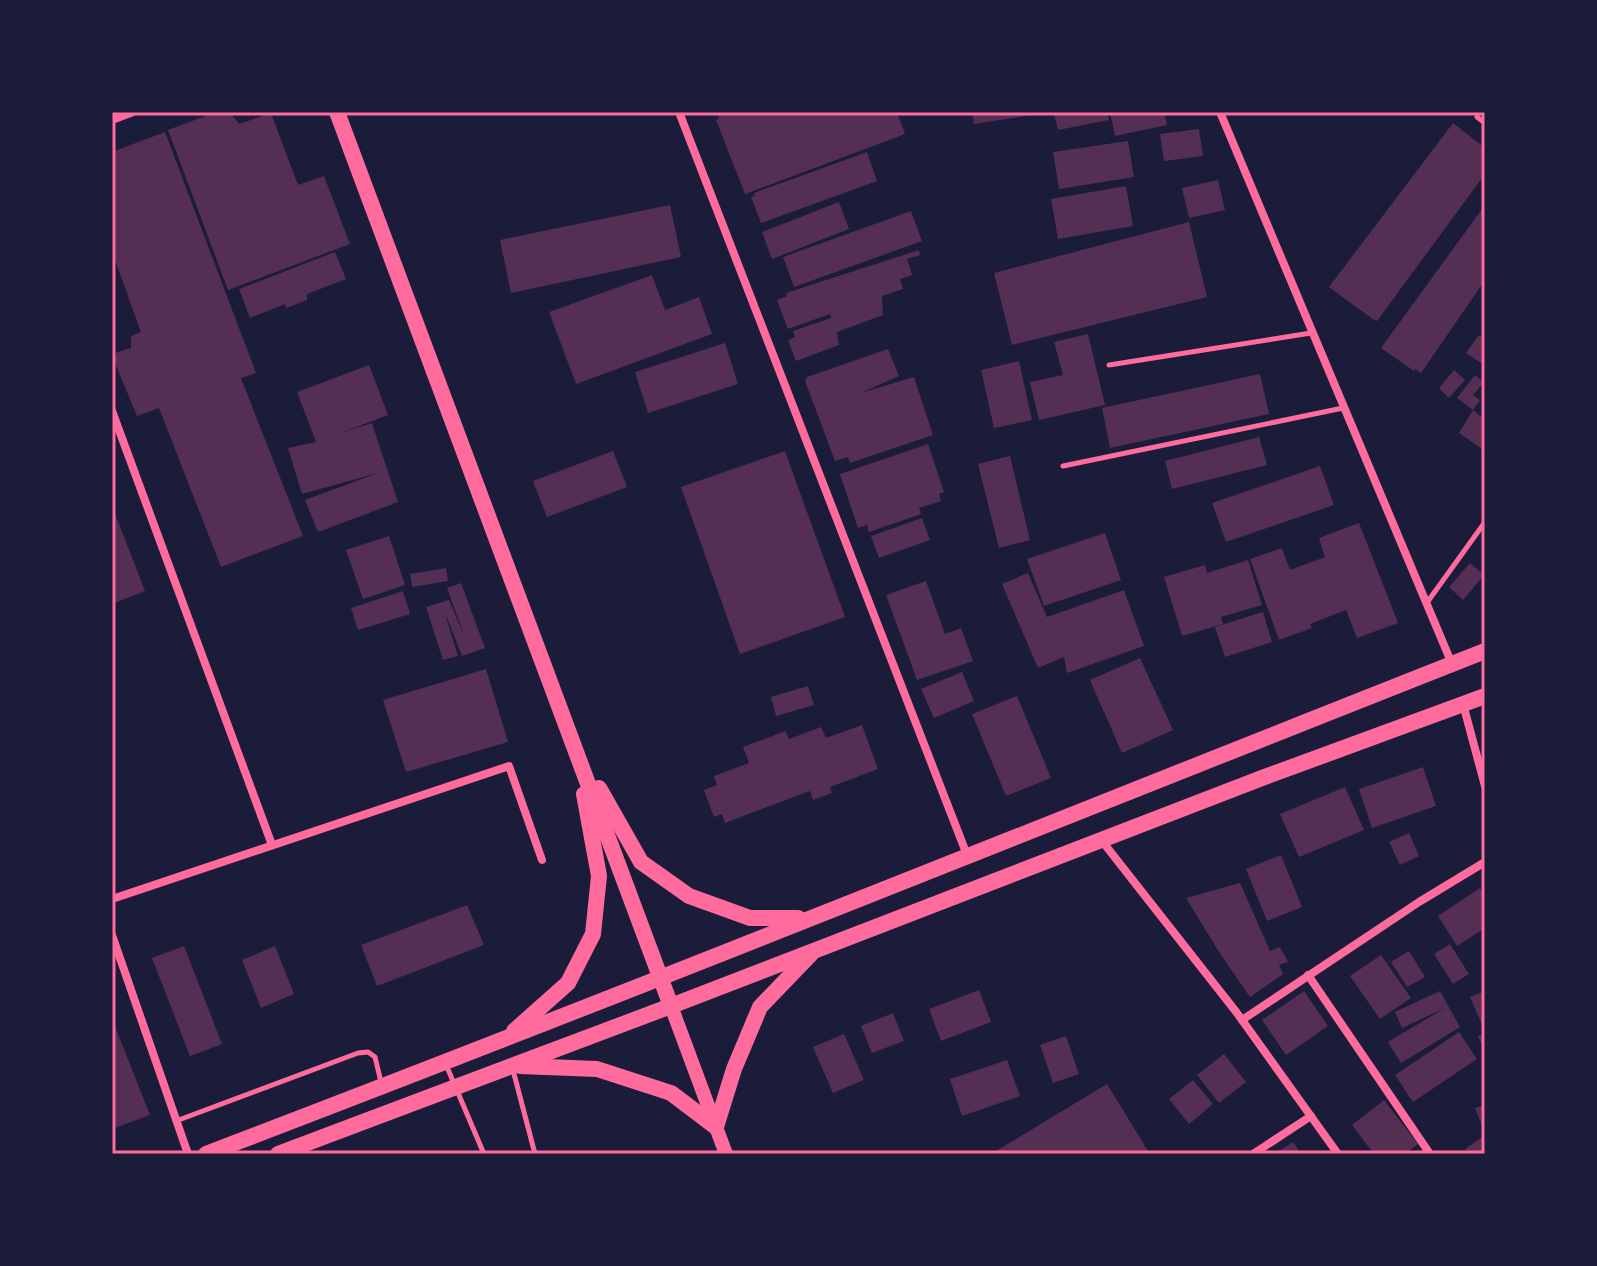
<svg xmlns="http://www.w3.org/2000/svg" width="1597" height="1266" viewBox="0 0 1597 1266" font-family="'Exo 2',sans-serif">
  <rect width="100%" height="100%" fill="#1b1b3a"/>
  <g fill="#542f53">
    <polygon points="216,112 230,112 239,124 271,113 298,185 324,176 350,244 228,290 168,130"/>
    <polygon points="706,112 897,112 905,134 745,194 716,120 719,119 717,113 708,116"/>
    <polygon points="972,112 1038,112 1038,114 974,124"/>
    <polygon points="1107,112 1109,120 1058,130 1054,113"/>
    <polygon points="1110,112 1164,112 1167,125 1115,136"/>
    <polygon points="1453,123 1485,148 1485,174 1377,321 1374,320 1329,287"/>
    <polygon points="1199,129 1203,156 1164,161 1160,134"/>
    <polygon points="165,132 256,373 241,378 303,536 221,567 159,408 137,416 112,356 112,354 131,348 131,336 141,332 112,252 112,152"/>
    <polygon points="1128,141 1134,177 1059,189 1053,152"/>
    <polygon points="867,152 877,181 761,223 751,197 755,196 754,193"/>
    <polygon points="1218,180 1225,210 1189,218 1182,188"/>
    <polygon points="1126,186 1133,226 1058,239 1051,199"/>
    <polygon points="839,202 849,229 772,259 762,232"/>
    <polygon points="670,205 681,257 511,293 500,240"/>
    <polygon points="1485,205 1485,280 1421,373 1415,369 1414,371 1381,348"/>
    <polygon points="911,211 922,241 794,287 783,257"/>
    <polygon points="1189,222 1207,297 1012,345 994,273"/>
    <polygon points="919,250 920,255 907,259 912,275 900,279 903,289 882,296 883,315 837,332 839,345 796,361 788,340 795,337 793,331 831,318 830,314 788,329 777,300 787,296 786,293"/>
    <polygon points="335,252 346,279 307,294 307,300 286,308 285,304 250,318 239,289"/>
    <polygon points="652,275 665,310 699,297 712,334 576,384 549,312"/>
    <polygon points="1088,334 1105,405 1039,420 1030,382 1063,375 1054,342"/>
    <polygon points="1479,335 1485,339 1485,357 1481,363 1466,353"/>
    <polygon points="725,343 738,384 648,413 635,372"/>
    <polygon points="888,349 899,376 861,393 914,377 933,435 850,463 848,457 835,461 805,381 807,377"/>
    <polygon points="1019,361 1032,420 994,428 981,370"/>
    <polygon points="369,365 388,415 341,433 372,423 398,502 318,532 305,500 378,473 302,494 288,448 316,442 297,392"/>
    <polygon points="1454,370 1465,380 1449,398 1439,388"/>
    <polygon points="1260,374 1269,414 1110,448 1102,408"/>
    <polygon points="1475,375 1484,382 1473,395 1480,400 1473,410 1457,398"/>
    <polygon points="1473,410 1485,420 1485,451 1459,433"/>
    <polygon points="1259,437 1267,465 1172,489 1165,461"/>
    <polygon points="928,444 944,492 939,494 941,501 919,508 921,514 869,532 867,525 858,528 840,474"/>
    <polygon points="613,451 627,487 547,517 533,481"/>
    <polygon points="785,451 845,617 740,654 681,487"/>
    <polygon points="1010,456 1030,540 999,548 978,464"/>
    <polygon points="1320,466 1334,505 1226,542 1212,503"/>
    <polygon points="112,506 145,591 112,604"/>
    <polygon points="922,518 930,540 879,558 871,536"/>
    <polygon points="1359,523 1398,623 1357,638 1346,610 1310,624 1312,628 1279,640 1250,559 1282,548 1290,570 1325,557 1319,538"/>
    <polygon points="1105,533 1121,580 1044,606 1027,559"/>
    <polygon points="389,536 405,585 363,599 346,550"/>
    <polygon points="1248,560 1262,605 1221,617 1223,624 1182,636 1164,577 1205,565 1207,573"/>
    <polygon points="1470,563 1484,575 1463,600 1449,587"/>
    <polygon points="446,568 448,581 412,587 410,574"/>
    <polygon points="1028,573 1047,617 1124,590 1144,646 1067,673 1064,657 1038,668 1002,584"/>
    <polygon points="926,581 945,634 961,628 973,661 917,680 886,595"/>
    <polygon points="461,583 485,648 462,656 444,610 458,656 443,660 426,607 449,600 465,638 447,588"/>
    <polygon points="403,591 410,614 358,630 351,608"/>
    <polygon points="1263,612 1272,642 1225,657 1215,627"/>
    <polygon points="1140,658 1173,730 1122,753 1090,680"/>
    <polygon points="486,669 508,742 406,772 383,700"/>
    <polygon points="962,672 974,701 934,718 921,689"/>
    <polygon points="808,686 814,705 776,716 771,697"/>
    <polygon points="1017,696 1051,778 1006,796 972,714"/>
    <polygon points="862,725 878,769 830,787 832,793 813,800 810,791 725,823 722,814 714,817 704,790 717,785 714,776 749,763 743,747 786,731 789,739 821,727 826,738"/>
    <polygon points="1423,767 1436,806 1372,828 1359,789"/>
    <polygon points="1345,787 1364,830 1299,857 1280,814"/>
    <polygon points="1409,833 1419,856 1400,865 1389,842"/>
    <polygon points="1281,855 1302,907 1267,921 1246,869"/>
    <polygon points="1240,883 1270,951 1280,947 1288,962 1279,965 1283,974 1250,997 1219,952 1186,898"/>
    <polygon points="1480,888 1485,896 1485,928 1457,946 1438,916"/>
    <polygon points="467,905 484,945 377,986 361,945"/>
    <polygon points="1450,944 1469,974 1453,984 1434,954"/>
    <polygon points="184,946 222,1044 190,1056 152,958"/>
    <polygon points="275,946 294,994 261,1008 242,960"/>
    <polygon points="1409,951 1425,977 1407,987 1391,962"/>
    <polygon points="1381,955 1411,998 1380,1019 1350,976"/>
    <polygon points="979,990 991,1022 941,1041 929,1009"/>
    <polygon points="1304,991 1328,1026 1286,1055 1262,1020"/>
    <polygon points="1440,991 1460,1027 1401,1063 1388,1042 1445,1008 1402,1028 1395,1012"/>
    <polygon points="1485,991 1485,1026 1483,1027 1470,997"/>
    <polygon points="893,1013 904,1041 872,1053 861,1026"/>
    <polygon points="112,1019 150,1115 112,1129"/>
    <polygon points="1459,1032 1477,1059 1413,1102 1395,1075"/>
    <polygon points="844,1034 864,1080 833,1093 813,1047"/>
    <polygon points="1485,1034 1485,1052 1478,1036"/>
    <polygon points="1066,1036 1079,1074 1053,1083 1040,1045"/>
    <polygon points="1224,1054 1246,1082 1219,1103 1197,1075"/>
    <polygon points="1007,1060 1020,1096 962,1116 950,1079"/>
    <polygon points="1193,1080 1213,1104 1189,1124 1169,1099"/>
    <polygon points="1107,1084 1150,1154 991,1154"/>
    <polygon points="1384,1100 1418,1144 1405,1154 1374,1154 1352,1125"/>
    <polygon points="1485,1105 1485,1127 1483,1128 1475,1108"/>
    <polygon points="1485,1135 1485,1154 1468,1154 1465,1149"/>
    <polygon points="1293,1142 1301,1154 1274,1154"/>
  </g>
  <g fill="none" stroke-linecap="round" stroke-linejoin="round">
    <g stroke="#ff6b9d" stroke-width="5">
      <polyline points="1477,117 1485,123"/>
      <polyline points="1109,365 1311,333"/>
      <polyline points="1063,466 1343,408"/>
      <polyline points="1426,604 1485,522"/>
      <polyline points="447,1067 484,1154"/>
      <polyline points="513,1070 535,1154"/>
      <polyline points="176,1121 358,1053 368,1052 375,1057 381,1082"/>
    </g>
    <g stroke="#ff6b9d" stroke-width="8">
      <polyline points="679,112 967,855"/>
      <polyline points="1220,112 1452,664"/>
      <polyline points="112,120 133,112"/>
      <polyline points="112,411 272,845"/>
      <polyline points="1463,704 1485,786"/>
      <polyline points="1102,841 1237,1013 1338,1154"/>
      <polyline points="112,899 509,766 542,860"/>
      <polyline points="112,935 188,1154"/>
      <polyline points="1308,975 1430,1154"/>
      <polyline points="1242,1020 1419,902 1485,862"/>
      <polyline points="1253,1154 1311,1116"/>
    </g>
    <polyline stroke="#ff6b9d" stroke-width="14" points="671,1006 726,1154"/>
    <g stroke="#ff6b9d" stroke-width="16">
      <polyline points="337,112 671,1006"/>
      <polyline points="599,788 641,862 689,896 750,918 798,918"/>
      <polyline points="514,1031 568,983 593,934 599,876 584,794"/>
      <polyline points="520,1066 597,1069 671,1093 716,1127 734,1069 760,1007 811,954"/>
      <path d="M206,1154C634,991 1059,819 1485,651"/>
      <polyline points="278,1154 671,1006 1262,778 1485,696"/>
    </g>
  </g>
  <rect width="1597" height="1266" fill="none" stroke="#1b1b3a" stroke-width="228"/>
  <rect x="114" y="114" width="1369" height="1038" fill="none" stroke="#ff6b9d" stroke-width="3"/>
</svg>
